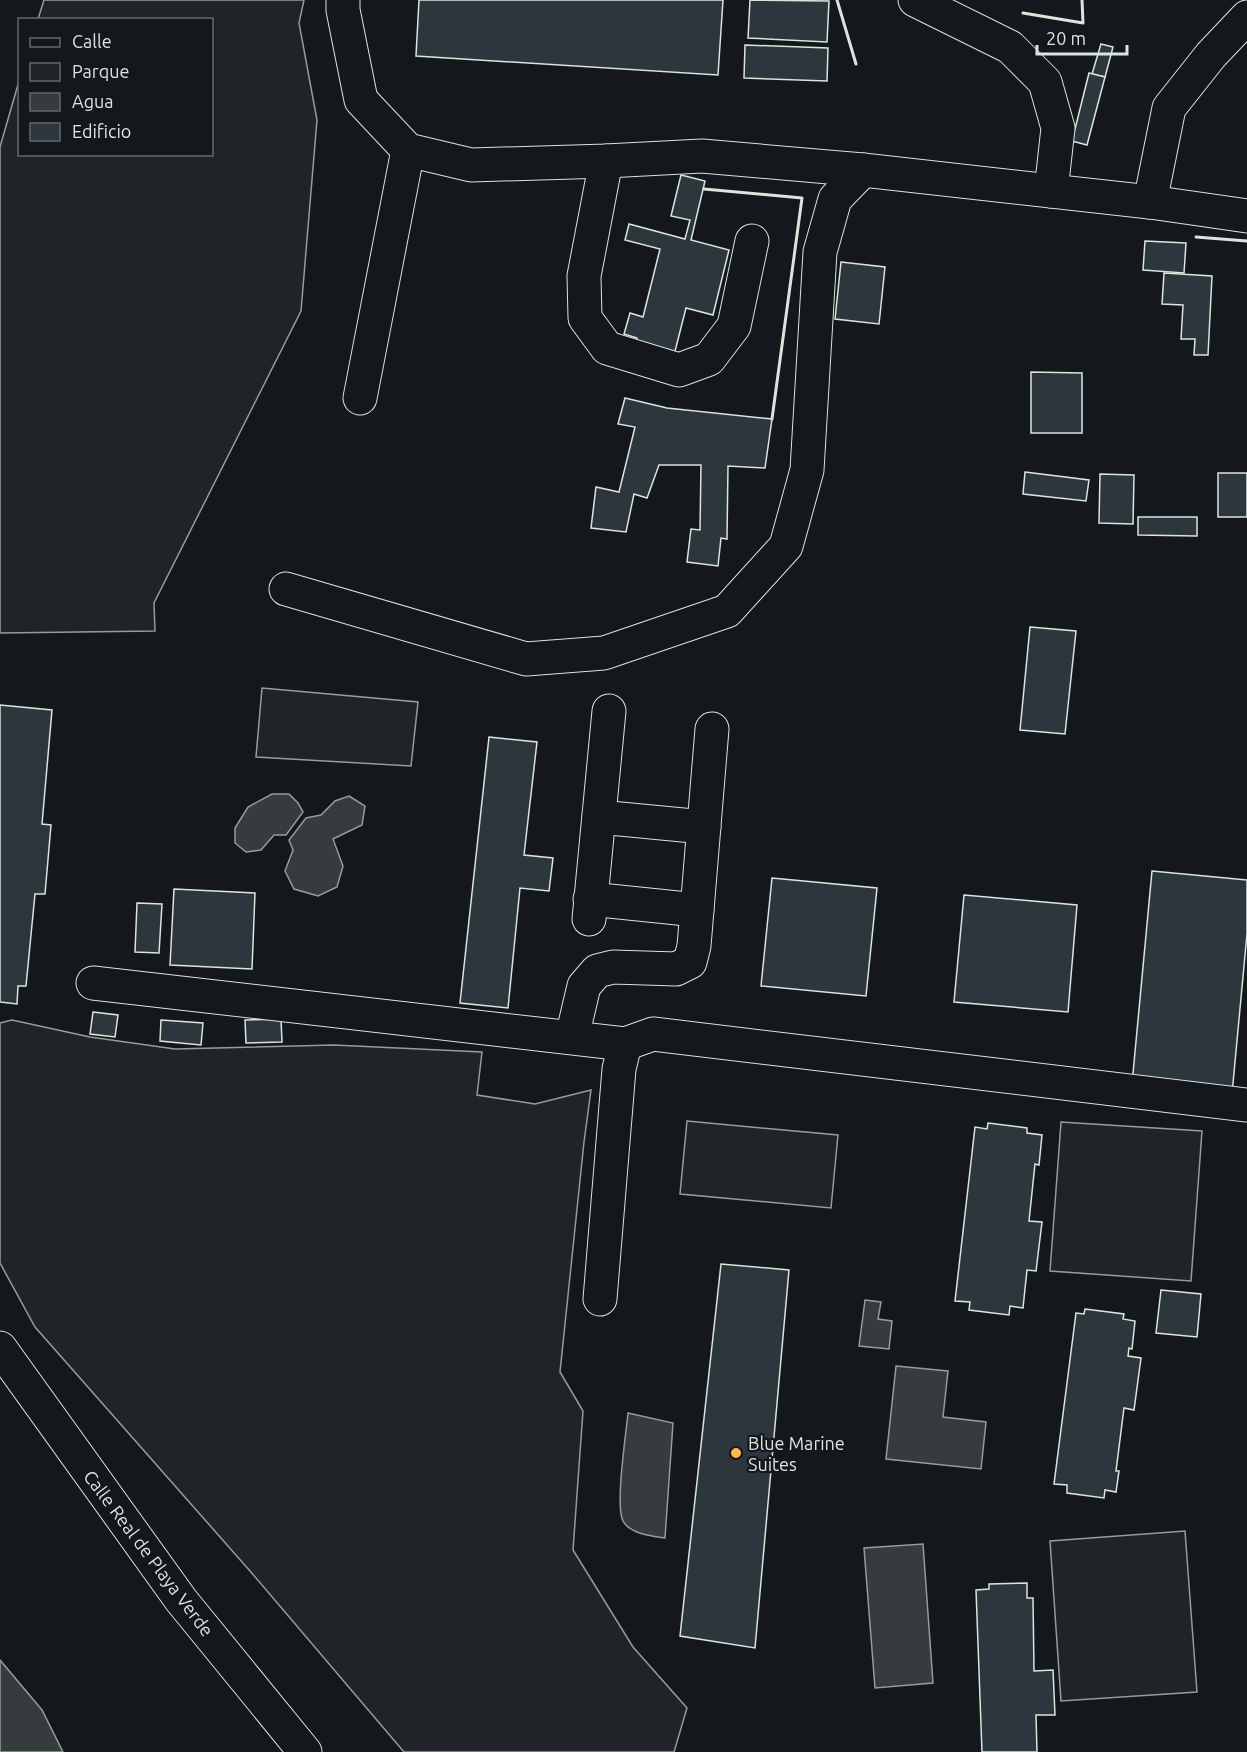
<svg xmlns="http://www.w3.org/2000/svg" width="1247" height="1752" viewBox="0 0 1247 1752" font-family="Ubuntu,sans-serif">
  <rect width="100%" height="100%" fill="#14181c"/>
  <g fill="#202428" stroke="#939e99" stroke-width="1.5">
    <polygon points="44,0 304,0 299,23 317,120 301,311 154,603 155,631 0,633 0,147 19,81 20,154 212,154 212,20 38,19"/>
    <polygon points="262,688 418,702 411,766 256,757"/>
    <polygon points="12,1020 90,1037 175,1049 334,1045 482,1052 477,1095 535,1104 591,1090 584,1142 560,1372 583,1411 573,1550 633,1647 687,1708 674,1752 404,1752 250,1571 35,1327 0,1263 0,1023"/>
    <polygon points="687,1121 838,1135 831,1208 680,1194"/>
    <polygon points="1061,1122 1202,1131 1191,1281 1050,1271"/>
    <polygon points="1185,1531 1197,1692 1061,1701 1050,1541"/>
  </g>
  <g fill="#363b3e" stroke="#939e99" stroke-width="1.5">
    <polygon points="272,794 289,794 298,803 303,812 286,835 274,835 261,850 246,852 235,843 235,828 248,807"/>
    <polygon points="349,796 365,806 362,825 333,839 343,866 337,887 318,896 294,889 285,871 293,850 289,840 306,818 321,815 335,801"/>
    <polygon points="865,1300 881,1302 878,1319 892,1321 889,1349 859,1346"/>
    <polygon points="896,1366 948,1371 943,1417 986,1422 981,1469 886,1459"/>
    <path d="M628,1413L673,1423L665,1538C652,1536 630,1534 623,1521C615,1506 626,1434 628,1413Z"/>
    <polygon points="923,1544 933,1683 875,1688 864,1548"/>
    <polygon points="0,1660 42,1710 63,1752 0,1752"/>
  </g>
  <g fill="#2c363c" stroke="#d8e6dc" stroke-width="1.5">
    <polygon points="419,0 723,0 718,75 416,56"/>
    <polygon points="750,0 829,1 827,42 748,38"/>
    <polygon points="1101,44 1113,47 1105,77 1092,74"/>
    <polygon points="745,45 828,48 827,81 744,78"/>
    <polygon points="1089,73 1105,77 1087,145 1072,141"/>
    <polygon points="681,175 705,181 691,240 729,250 713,315 686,308 673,359 634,349 637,338 624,334 630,313 643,317 660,249 625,240 629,224 685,239 690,220 671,216"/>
    <polygon points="1145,241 1186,243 1184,273 1143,270"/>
    <polygon points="841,262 885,267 879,324 835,319"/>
    <polygon points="1164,273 1212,276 1208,355 1194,355 1195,339 1181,339 1183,305 1162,304"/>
    <polygon points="1031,372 1082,373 1082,433 1031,433"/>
    <polygon points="625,398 667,408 772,419 765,468 728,466 727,539 721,538 718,566 687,562 691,529 700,530 701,465 659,465 647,498 634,494 626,532 591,528 596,487 619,492 635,427 618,424"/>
    <polygon points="1025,472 1089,480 1086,501 1023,494"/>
    <rect x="1218" y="473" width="29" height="44"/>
    <polygon points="1100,474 1134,475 1133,524 1099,523"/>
    <polygon points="1138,517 1197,517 1197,536 1138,535"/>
    <polygon points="1030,627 1076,631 1065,734 1020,730"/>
    <polygon points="0,705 52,710 42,824 51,825 45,894 35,894 26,986 18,986 17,1004 0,1002"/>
    <polygon points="489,737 537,742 524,855 553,858 549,891 520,888 508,1008 460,1003"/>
    <polygon points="1152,871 1247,880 1247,934 1232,1094 1132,1084"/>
    <polygon points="772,878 877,888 866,996 761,986"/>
    <polygon points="174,889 255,893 252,969 170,965"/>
    <polygon points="964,895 1077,905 1068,1012 954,1002"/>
    <polygon points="137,903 162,904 159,953 135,952"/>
    <polygon points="93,1012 118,1015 115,1037 90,1034"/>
    <polygon points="281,1019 282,1042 246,1043 245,1020"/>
    <polygon points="161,1020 203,1023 201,1045 160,1041"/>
    <polygon points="988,1123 1027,1128 1027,1133 1042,1135 1039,1165 1035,1164 1029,1221 1042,1222 1036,1271 1027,1270 1023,1308 1010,1306 1009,1315 969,1310 970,1302 955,1301 975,1127 987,1129"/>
    <polygon points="721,1264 789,1270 755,1648 680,1636"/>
    <polygon points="1161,1290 1201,1294 1197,1337 1156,1333"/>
    <polygon points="1085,1309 1124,1314 1123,1319 1135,1321 1132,1349 1129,1348 1128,1356 1141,1358 1134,1410 1124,1408 1116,1471 1119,1471 1116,1492 1105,1490 1104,1498 1067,1493 1067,1485 1054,1484 1076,1313 1084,1314"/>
    <polygon points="1027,1583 1027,1598 1033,1598 1034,1671 1053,1670 1055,1715 1036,1715 1037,1752 982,1752 976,1590 989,1589 989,1584"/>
  </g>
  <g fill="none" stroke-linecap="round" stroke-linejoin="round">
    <g stroke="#d8e6dc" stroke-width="35">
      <g id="minor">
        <polyline points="343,0 343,10 361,100 408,150 471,165 606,161 702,156 863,170 1150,202 1247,216"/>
        <polyline points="915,0 1010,47 1045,82 1058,128 1051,191"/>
        <polyline points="606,161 584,276 585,318 607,348 679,370 709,359 734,326 752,241"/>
        <polyline points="1150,202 1169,108 1211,55 1247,17"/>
        <polyline points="360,398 408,150"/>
        <polyline points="286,589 526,659 604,653 727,611 786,546 807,470 820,252 835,199 863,170"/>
        <polyline points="599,817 704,827"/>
        <polyline points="590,899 697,910"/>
        <polyline points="589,919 609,711"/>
        <polyline points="93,983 625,1044 653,1034 1247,1105"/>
        <polyline points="572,1037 584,986 597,971 613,967 676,969 690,962 694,946 712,729"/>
        <polyline points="600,1299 619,1069 625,1044"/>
        <polyline points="0,1348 181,1600 305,1752"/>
      </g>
    </g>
    <use href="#minor" stroke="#14181c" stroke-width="33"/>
    <g stroke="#d8e6dc" stroke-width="3">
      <polyline points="837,0 856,64"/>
      <polyline points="1023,13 1083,23 1082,0"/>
      <polyline points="704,189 802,198 772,419"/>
      <polyline points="1196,237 1247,241"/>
    </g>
  </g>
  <circle fill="#ffb74d" stroke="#14181c" stroke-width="2" cx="736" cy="1453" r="6"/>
  <g text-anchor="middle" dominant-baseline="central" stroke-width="4.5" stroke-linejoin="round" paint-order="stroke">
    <g font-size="18" fill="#d8e6dc" stroke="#14181c" text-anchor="start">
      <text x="748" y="1443">Blue Marine<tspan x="748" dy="21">Suites</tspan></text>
    </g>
    <g font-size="18" fill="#d8e6dc" stroke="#14181c">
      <text transform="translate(149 1553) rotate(53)">Calle Real de Playa Verde</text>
    </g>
  </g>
  <rect x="18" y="18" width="195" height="138" fill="#14181c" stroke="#626a69" stroke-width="1.5"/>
  <rect x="30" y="38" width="30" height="9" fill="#14181c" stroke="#626a69" stroke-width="1.5"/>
  <text x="72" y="48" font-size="18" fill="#d8e6dc">Calle</text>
  <rect x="30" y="63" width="30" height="18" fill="#202428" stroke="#626a69" stroke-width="1.5"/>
  <text x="72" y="78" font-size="18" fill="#d8e6dc">Parque</text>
  <rect x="30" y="93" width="30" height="18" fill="#363b3e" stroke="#626a69" stroke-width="1.5"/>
  <text x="72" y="108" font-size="18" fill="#d8e6dc">Agua</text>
  <rect x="30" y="123" width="30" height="18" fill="#2c363c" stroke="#626a69" stroke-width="1.5"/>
  <text x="72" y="138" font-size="18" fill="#d8e6dc">Edificio</text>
  <path d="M1037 45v9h90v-9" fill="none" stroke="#d8e6dc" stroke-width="3"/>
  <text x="1046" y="45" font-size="18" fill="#d8e6dc" stroke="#14181c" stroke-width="4.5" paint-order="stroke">20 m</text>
</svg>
